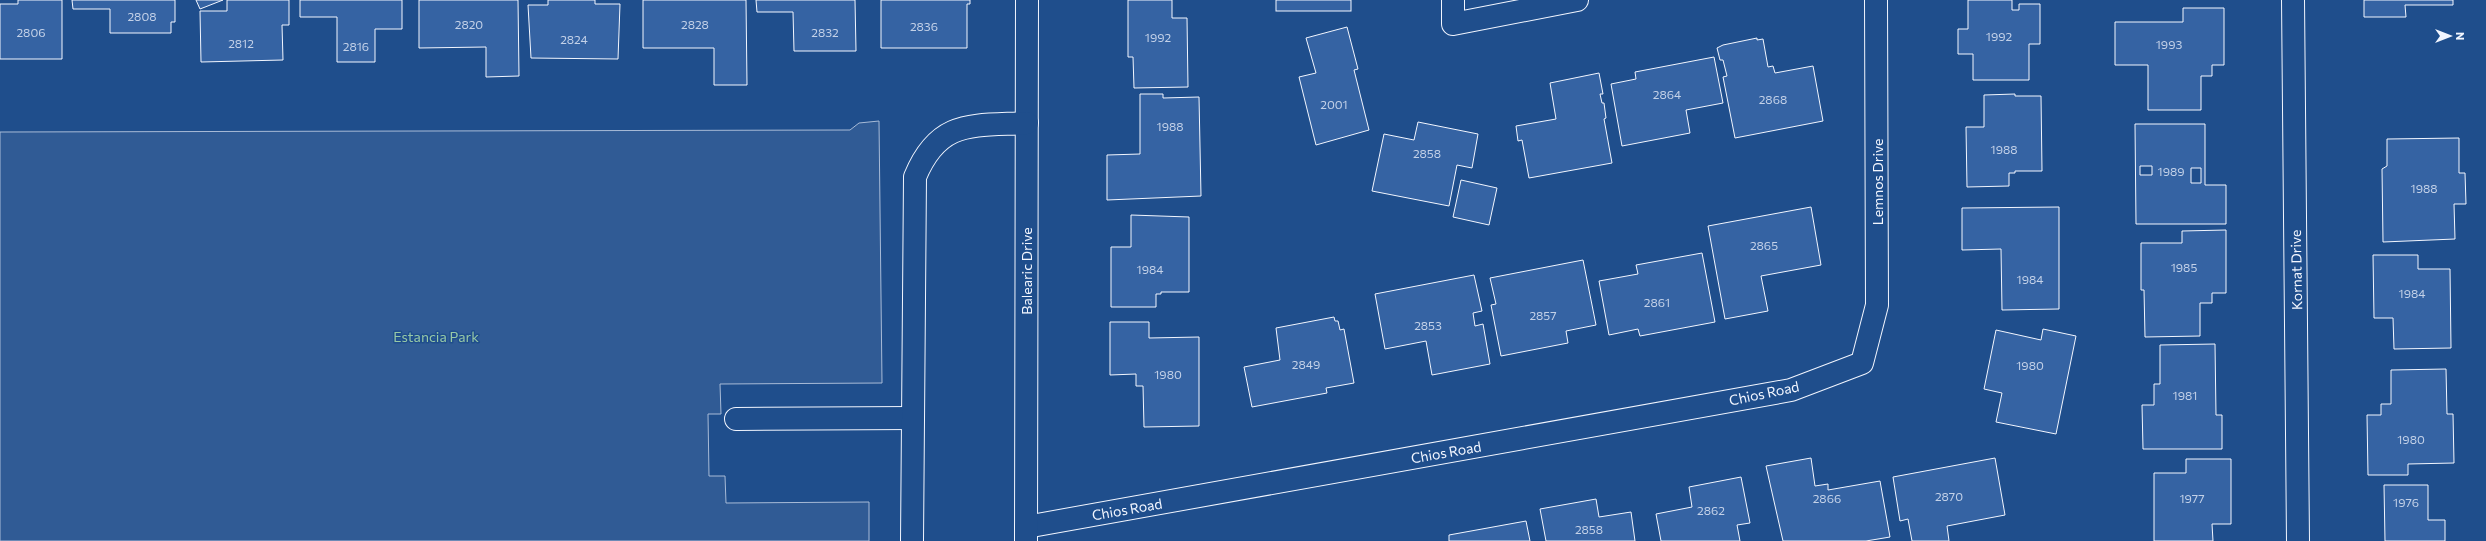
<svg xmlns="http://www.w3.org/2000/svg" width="2486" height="541" viewBox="0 0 2486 541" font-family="Commissioner,sans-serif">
  <rect width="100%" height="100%" fill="#1f4e8c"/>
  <polygon fill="#305b95" stroke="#a8bbd7" points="879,121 882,383 720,384 721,414 708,414 709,476 725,476 726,503 869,502 869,541 0,541 0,132 850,130 859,123"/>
  <g fill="#3563a3" stroke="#f2f6ff" fill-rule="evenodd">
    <polygon points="18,0 62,0 62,59 0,59 0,4 18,4"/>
    <polygon points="72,0 175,0 175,22 171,22 171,33 110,33 110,9 73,9"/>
    <polygon points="196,0 223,0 200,9"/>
    <polygon points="227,0 289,0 289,25 282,25 283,60 201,62 200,11 227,11"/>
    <polygon points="300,0 402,0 402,29 375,29 375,62 337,62 337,17 300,17"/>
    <polygon points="419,0 518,0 519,76 486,77 486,47 419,48"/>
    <polygon points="548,0 595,0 595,4 620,4 618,59 531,58 528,5 548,5"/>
    <polygon points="643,0 746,0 747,85 714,85 714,48 643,48"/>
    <polygon points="756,0 855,0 856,51 794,51 793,12 757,12"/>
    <polygon points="881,0 970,0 970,4 967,4 967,48 881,48"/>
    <polygon points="1128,0 1172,0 1172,18 1187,18 1188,87 1134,88 1133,57 1128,57"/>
    <rect x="1276" y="0" width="75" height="11"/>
    <polygon points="1968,0 2012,0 2012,10 2019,10 2019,4 2040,4 2040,44 2029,44 2029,80 1973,80 1973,54 1958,54 1958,29 1968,29"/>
    <polygon points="2364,0 2453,0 2453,5 2405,5 2406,17 2364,17"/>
    <polygon points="2183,8 2224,8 2224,65 2212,65 2212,76 2201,76 2201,110 2148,110 2148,65 2115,65 2115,22 2183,22"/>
    <polygon points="1347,27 1358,69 1354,70 1369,130 1316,145 1299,77 1316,73 1306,38"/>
    <polygon points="1757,38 1757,40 1763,39 1768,67 1773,66 1775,73 1813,66 1823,121 1735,138 1723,77 1727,76 1723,60 1720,60 1717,48 1723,45"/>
    <polygon points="1714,57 1723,103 1686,110 1690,133 1622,146 1611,84 1636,79 1635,72"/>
    <polygon points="1599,73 1603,94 1600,94 1602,103 1604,103 1606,118 1604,119 1612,163 1529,178 1522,140 1518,141 1516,126 1556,119 1550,83"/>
    <polygon points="1140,94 1163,94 1163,98 1199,97 1201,196 1107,200 1107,155 1140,154"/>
    <polygon points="2015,94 2015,96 2041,96 2042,171 2015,171 2015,173 2009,173 2009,186 1967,187 1966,127 1984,127 1984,95"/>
    <polygon points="1418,122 1478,134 1472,168 1457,165 1449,206 1372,191 1384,134 1414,140"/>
    <path d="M2135,124H2205V185H2226V224H2136ZM2140,166H2152V175H2140ZM2191,168H2201V183H2191Z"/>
    <polygon points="2459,138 2459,173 2465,173 2466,204 2454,204 2455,239 2383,242 2382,169 2387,166 2387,139"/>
    <polygon points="1461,180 1497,188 1489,225 1453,217"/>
    <polygon points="1811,207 1821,265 1761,276 1768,311 1725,319 1708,226"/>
    <polygon points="2059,207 2059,309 2002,310 2001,249 1962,250 1962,208"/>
    <polygon points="1131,215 1189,217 1189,292 1161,292 1161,294 1156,294 1156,307 1111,307 1111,247 1131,247"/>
    <polygon points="2226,230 2226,293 2212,293 2212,303 2200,303 2200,336 2145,337 2144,290 2141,290 2141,243 2182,243 2182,231"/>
    <polygon points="1702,253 1715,322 1640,336 1638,329 1609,335 1599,281 1638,274 1636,265"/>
    <polygon points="2373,255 2418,255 2418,269 2450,269 2451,348 2394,349 2393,318 2374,318"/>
    <polygon points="1583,260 1596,325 1566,331 1568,343 1501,356 1491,305 1496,304 1490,278"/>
    <polygon points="1474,275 1482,311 1473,313 1475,326 1483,324 1490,364 1432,375 1426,341 1385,349 1375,294"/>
    <polygon points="1334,317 1335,321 1338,321 1340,330 1344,329 1354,383 1326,388 1327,393 1252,407 1244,367 1280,360 1276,328"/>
    <polygon points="1110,322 1149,322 1149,338 1199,337 1199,426 1144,427 1143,386 1136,386 1136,374 1110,375"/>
    <polygon points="2043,329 2076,336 2056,434 1996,422 2002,393 1984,389 1996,330 2041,340"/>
    <polygon points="2215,344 2216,415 2222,415 2222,449 2143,449 2142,405 2154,405 2154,384 2160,384 2160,345"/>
    <polygon points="2446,369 2447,414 2453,414 2454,463 2408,464 2408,475 2368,475 2367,415 2381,415 2381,404 2391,404 2391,370"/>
    <polygon points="1811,458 1815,486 1828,484 1828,490 1880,481 1890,537 1866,541 1783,541 1766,466"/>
    <polygon points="1995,458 2005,515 1947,526 1949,541 1912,541 1908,519 1900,521 1893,477"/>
    <polygon points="2186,459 2231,459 2231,524 2212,524 2213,541 2154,541 2154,473 2186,473"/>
    <polygon points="1741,477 1750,523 1737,525 1740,541 1661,541 1656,514 1692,507 1689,487"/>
    <polygon points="2384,485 2428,485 2428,520 2445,520 2445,541 2385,541"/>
    <polygon points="1596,499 1599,517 1631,512 1635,541 1546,541 1540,509"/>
    <polygon points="1526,521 1530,541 1449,541 1449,535"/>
  </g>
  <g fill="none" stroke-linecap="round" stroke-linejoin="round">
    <g stroke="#f2f6ff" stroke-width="24">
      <g id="minor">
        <polyline points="1453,0 1453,24 1577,0"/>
        <polyline points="2293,0 2298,541"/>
        <polyline points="736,419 913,418"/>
        <polyline points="1026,527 1791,390 1862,363 1877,305 1876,0"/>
        <polyline points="1026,540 1027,0"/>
        <path d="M912,541L915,177C939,119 972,126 1027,123"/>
      </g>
    </g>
    <use href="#minor" stroke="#1f4e8c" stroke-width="22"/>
  </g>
  <g text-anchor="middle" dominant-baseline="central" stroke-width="3" stroke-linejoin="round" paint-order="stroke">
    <g font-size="12" fill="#c3d1e8">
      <text x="142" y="16">2808</text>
      <text x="469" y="24">2820</text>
      <text x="695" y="24">2828</text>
      <text x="924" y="26">2836</text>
      <text x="31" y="32">2806</text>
      <text x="825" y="32">2832</text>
      <text x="1999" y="36">1992</text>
      <text x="1158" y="37">1992</text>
      <text x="574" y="39">2824</text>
      <text x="241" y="43">2812</text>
      <text x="2169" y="44">1993</text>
      <text x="356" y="46">2816</text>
      <text x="1667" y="94">2864</text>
      <text x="1773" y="99">2868</text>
      <text x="1334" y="104">2001</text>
      <text x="1170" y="126">1988</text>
      <text x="2004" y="149">1988</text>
      <text x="1427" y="153">2858</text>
      <text x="2171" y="171">1989</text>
      <text x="2424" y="188">1988</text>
      <text x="1764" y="245">2865</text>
      <text x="2184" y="267">1985</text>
      <text x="1150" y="269">1984</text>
      <text x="2030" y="279">1984</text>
      <text x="2412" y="293">1984</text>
      <text x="1657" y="302">2861</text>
      <text x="1543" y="315">2857</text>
      <text x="1428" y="325">2853</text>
      <text x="1306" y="364">2849</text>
      <text x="2030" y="365">1980</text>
      <text x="1168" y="374">1980</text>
      <text x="2185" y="395">1981</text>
      <text x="2411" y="439">1980</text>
      <text x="1949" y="496">2870</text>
      <text x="1827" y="498">2866</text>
      <text x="2192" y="498">1977</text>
      <text x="2406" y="502">1976</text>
      <text x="1711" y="510">2862</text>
      <text x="1589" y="529">2858</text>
    </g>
    <g font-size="14" fill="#f2f6ff" stroke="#1f4e8c">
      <text transform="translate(1877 182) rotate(-90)">Lemnos Drive</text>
      <text transform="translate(2296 270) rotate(-91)">Kornat Drive</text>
      <text transform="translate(1026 271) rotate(-90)">Balearic Drive</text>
      <text transform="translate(1764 393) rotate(-12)">Chios Road</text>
      <text transform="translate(1446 452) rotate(-10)">Chios Road</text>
      <text transform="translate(1127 509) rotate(-10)">Chios Road</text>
    </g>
    <g font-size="14" fill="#97c8a6" stroke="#1f4e8c">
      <text x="436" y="336">Estancia Park</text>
    </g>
  </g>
  <g transform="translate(2450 36) rotate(90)" stroke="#1f4e8c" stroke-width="3" paint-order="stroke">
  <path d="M0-3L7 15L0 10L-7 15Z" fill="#f2f6ff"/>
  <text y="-6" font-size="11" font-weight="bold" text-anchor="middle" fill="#f2f6ff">N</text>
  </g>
</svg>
